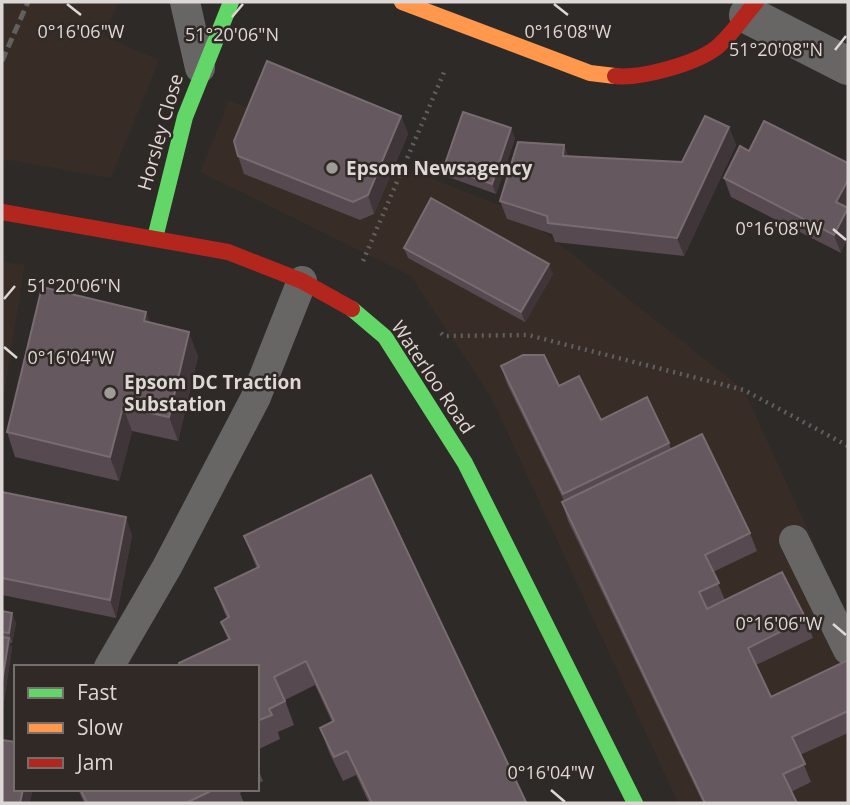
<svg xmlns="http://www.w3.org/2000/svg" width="850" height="805" viewBox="0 0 850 805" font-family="'Open Sans',sans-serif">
  <rect width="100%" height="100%" fill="#2d2a28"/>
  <g fill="#372c26">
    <polygon points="2,2 118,2 104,36 159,60 111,178 2,159"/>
    <polygon points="229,100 520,213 744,390 848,617 848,803 678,803 491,397 411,276 200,172"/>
    <polygon points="2,261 25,265 2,407"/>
  </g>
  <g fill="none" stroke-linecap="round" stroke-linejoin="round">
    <g stroke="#62605f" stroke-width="4.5" stroke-dasharray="2 5" stroke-linecap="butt">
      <polyline points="363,261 445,70"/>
      <polyline points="441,333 444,336 528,335 744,390 848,446"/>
    </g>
    <g stroke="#676665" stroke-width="30">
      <polyline points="185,2 200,68"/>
      <polyline points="794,540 848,650"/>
      <polyline points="109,667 167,567 256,397 302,281"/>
    </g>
    <polyline stroke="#676665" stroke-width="38" points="748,15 848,66"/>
    <g stroke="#63d668" stroke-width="16">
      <polyline points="155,238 185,117 231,2"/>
      <polyline points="352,309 385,337 465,463 635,803"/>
    </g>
    <polyline stroke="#ff974d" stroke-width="16" points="402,2 590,73 615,76"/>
    <g stroke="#b3261e" stroke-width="16">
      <path d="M615,76C640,79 695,64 716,48C731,36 743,17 756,2"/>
      <polyline points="2,212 228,252 302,281 352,309"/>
    </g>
    <polyline stroke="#62605f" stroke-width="5" stroke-dasharray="10 5" stroke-linecap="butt" points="2,61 28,2"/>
  </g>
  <g fill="#56494f">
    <polygon points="401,116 408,134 374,214 360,220 244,174 238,156"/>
    <polygon points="729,127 736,145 684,256 555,242 552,234 507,219 500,201 568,156 682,162"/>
    <polygon points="515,138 496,194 448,177 444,167"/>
    <polygon points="749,151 848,163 841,253 731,197 724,178"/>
    <polygon points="404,248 553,274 525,322 408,258"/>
    <polygon points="150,323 198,356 178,441 132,431 119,481 15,457 7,432"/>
    <polygon points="501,366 559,386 601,420 669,443 671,449 750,533 757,551 713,572 725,600 806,619 813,638 756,665 771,697 848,661 848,733 800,755 811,782 791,792 797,803 703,803 568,521 562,502 564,501 507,384"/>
    <polygon points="371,475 526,803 369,803 356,775 343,781 329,752 320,728 332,722 315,685 285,700 294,725 278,732 280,739 257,750 257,667 228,640 221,622 227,619 215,588 257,569 244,536"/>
    <polygon points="2,492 132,535 116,618 2,595"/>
    <polygon points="2,611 16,623 12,643 10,643 12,648 2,714"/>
    <polygon points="257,766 263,781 257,784"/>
    <polygon points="78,789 247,789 240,793 244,803 84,803"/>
  </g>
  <g fill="#403639">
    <polygon points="401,116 408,134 374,214 368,195"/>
    <polygon points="729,127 736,145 684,256 677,238"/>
    <polygon points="511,128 515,138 496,194 492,184"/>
    <polygon points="564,145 571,163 563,156"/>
    <polygon points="848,180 848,238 841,253 834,235 836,202"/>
    <polygon points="549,264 553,274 525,322 521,312"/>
    <polygon points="146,312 155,336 144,321"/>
    <polygon points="189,332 198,356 178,441 169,417"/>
    <polygon points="123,407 132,431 119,481 110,457"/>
    <polygon points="126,517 132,535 116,618 110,600"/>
    <polygon points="12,613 16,623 12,643 9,633"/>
    <polygon points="9,638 12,648 2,714 2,682"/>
    <polygon points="23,789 33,789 30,803 20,803"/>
  </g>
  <g fill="#65585e" stroke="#786c70" stroke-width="2">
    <polygon points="267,61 401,116 368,195 353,202 238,156 234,141"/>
    <polygon points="463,112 511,128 492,184 444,167"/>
    <polygon points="705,116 729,127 677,238 548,223 547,216 500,201 518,142 564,145 563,156 682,162"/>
    <polygon points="764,121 848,163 848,180 836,202 848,208 834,235 724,178 740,146 749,151"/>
    <polygon points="431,198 549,264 521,312 404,248"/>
    <polygon points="42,287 146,312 144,321 189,332 169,417 123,407 110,457 7,432"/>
    <polygon points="523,355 544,355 559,386 579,376 601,420 647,397 669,443 563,494 501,366"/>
    <polygon points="702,434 750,533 705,555 719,583 699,592 707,609 782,572 806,619 748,648 771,697 848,660 848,711 792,737 805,764 783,774 797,803 705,803 562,502"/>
    <polygon points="371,475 526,802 522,803 372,803 347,751 334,757 320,728 334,721 306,661 274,677 285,701 269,709 272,715 257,721 257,667 181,667 179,663 230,639 221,622 229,617 215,588 259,567 244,536"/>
    <polygon points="2,492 126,517 110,600 2,578"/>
    <polygon points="2,611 12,613 9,633 2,632"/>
    <polygon points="2,637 9,638 2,682"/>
    <polygon points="2,740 16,742 16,789 23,789 20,803 2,803"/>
    <polygon points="80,789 215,789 186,803 87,803"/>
  </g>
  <path fill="none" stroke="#ddd8d6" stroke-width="2.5" d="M67,4L81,15M554,4L568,15M232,17L243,4M835,50L846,36M833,229L846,240M4,299L15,286M4,347L17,358M833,624L846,635M551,790L565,802"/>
  <g fill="#9f9b99" stroke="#302925" stroke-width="2.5">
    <circle cx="332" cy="168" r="7"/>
    <circle cx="110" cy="393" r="7"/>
  </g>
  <g text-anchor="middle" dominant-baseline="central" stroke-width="5" stroke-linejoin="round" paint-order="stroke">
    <g font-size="19" fill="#ddd8d6" stroke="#302925">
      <text transform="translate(160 132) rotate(-74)">Horsley Close</text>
      <text transform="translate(433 377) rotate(56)">Waterloo Road</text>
    </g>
    <g font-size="19" font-weight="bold" fill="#ddd8d6" stroke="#302925" text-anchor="start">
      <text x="346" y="168">Epsom Newsagency</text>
      <text x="124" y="382">Epsom DC Traction<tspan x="124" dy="22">Substation</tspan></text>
    </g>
  </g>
  <g font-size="18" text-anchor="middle" fill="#ddd8d6" stroke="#302925" stroke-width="5" stroke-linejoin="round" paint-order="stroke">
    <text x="81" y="38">0°16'06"W</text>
    <text x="568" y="38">0°16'08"W</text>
    <text x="232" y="41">51°20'06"N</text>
    <text x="776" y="56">51°20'08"N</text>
    <text x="779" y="235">0°16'08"W</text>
    <text x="74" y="292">51°20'06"N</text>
    <text x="71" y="364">0°16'04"W</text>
    <text x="779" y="630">0°16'06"W</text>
    <text x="551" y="779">0°16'04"W</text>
  </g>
  <rect width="850" height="805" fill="none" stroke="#ddd8d6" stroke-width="7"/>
  <rect x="14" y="665" width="245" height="126" fill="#302925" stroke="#756f6c" stroke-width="2"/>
  <rect x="28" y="688" width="35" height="10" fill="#63d668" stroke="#756f6c" stroke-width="2"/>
  <text x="77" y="700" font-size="21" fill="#ddd8d6">Fast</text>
  <rect x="28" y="723" width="35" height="10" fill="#ff974d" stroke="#756f6c" stroke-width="2"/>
  <text x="77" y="735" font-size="21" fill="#ddd8d6">Slow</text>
  <rect x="28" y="758" width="35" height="10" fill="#b3261e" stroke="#756f6c" stroke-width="2"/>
  <text x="77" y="770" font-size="21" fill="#ddd8d6">Jam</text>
</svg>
